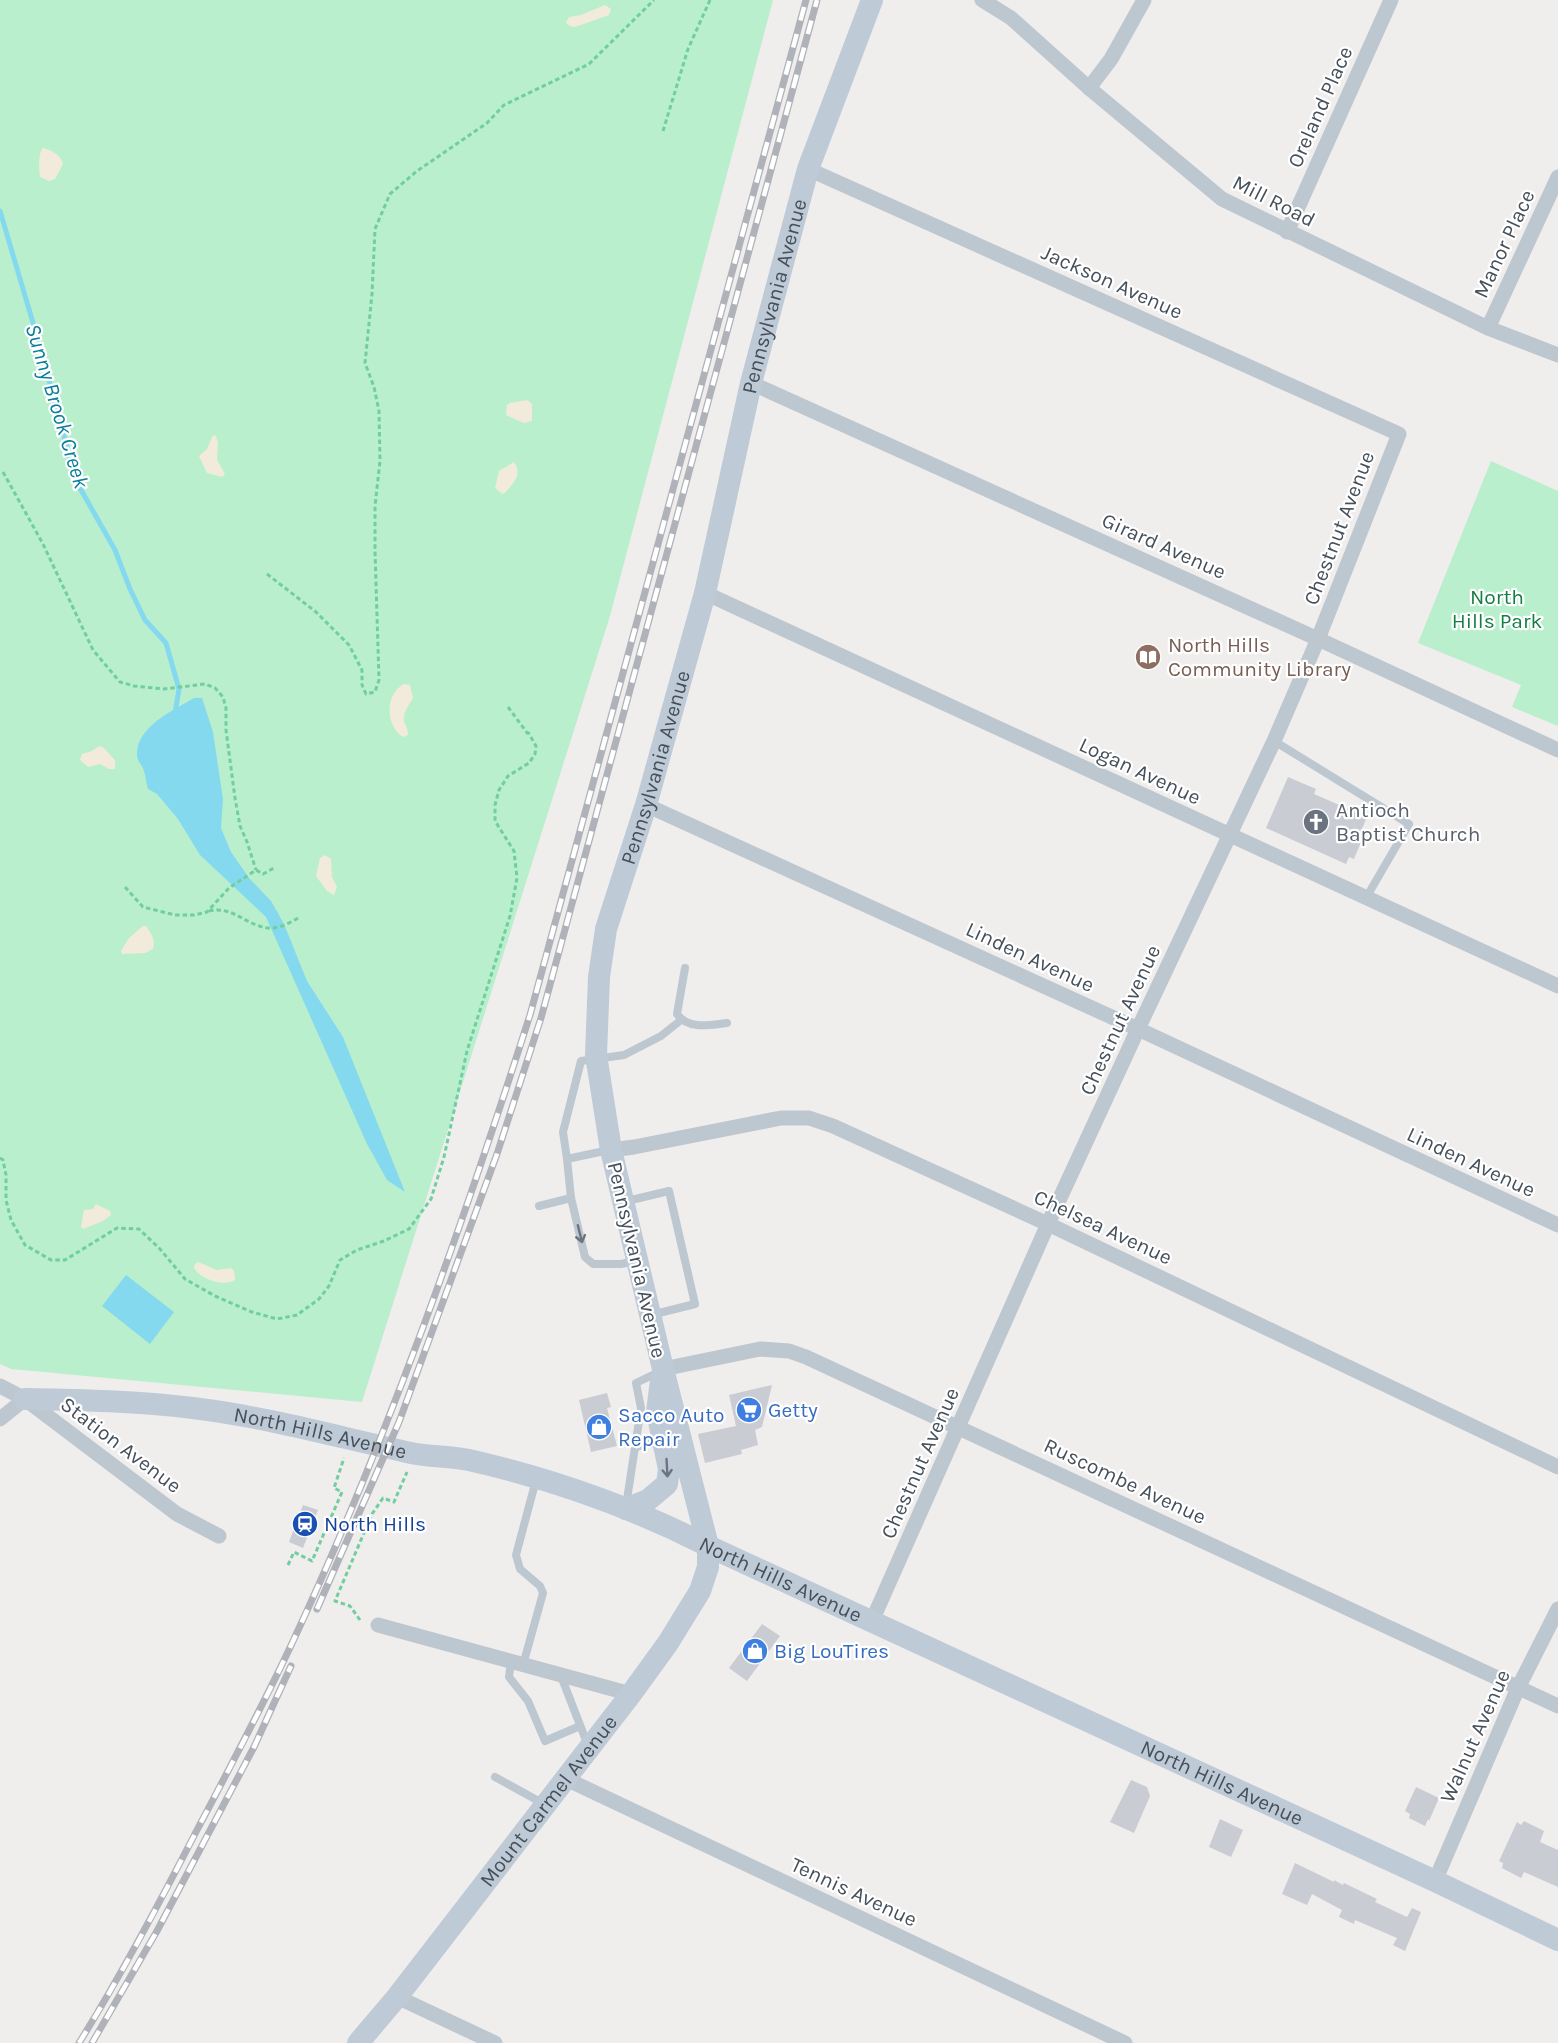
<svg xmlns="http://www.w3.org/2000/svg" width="1558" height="2043" viewBox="0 0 1558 2043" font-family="Karla,sans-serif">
  <rect width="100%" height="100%" fill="#f0eded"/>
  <g fill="#b9efcd">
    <polygon points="0,0 773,0 610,616 362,1402 11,1369 0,1364"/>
    <polygon points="1491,461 1558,491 1558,726 1512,707 1521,685 1418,643"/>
  </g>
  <g fill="#f2ebdc">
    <polygon points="605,5 611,9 609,15 578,26 573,27 568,25 566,22 569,17 581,15"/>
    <path d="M43,148C51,150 61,155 63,164L55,179L49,181L40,177C39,171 38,152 43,148Z"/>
    <polygon points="527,400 532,404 532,421 524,423 506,415 507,405 510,403"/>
    <polygon points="213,435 216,436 218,443 217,460 225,474 222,477 207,473 199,456 207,449"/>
    <path d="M514,462C523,475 513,483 505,493L502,494L495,488L499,471Z"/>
    <path d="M404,684L410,685L413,698C409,705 403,712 404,721C406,727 408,729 408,735L403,737C385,726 385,693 404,684Z"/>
    <polygon points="99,746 104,748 115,760 115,769 109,769 100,764 88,767 80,760 82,754 92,751"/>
    <polygon points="325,855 331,859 332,877 337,887 334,895 327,891 316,876 320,858"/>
    <path d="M143,926H146C151,933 156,941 153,949L145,953L122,954L121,951L129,938Z"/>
    <polygon points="96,1204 110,1211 111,1215 103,1221 83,1229 81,1227 84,1210 93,1209"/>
    <path d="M198,1262L217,1270L231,1268L234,1271L235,1280C223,1287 200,1279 194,1268L195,1264Z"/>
  </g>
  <g fill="#85d9ee">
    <path d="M194,698H202L213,732L223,799L221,828L231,852L249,878L271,901L284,924L307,981L343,1037L405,1192L387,1180L367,1144L266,917L200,855L178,819L157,794L148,789C146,783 146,777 144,771C142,764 137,762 137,754C137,726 174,710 194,698Z"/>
    <polygon points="126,1275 174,1312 150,1344 102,1306"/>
  </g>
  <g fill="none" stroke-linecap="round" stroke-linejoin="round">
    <polyline stroke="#85d9ee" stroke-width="5" points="0,211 41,350 76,481 115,550 130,589 145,620 166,643 179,689 175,713"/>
  </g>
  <g fill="#c9ccd2">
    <polygon points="1288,777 1316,789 1314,794 1367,817 1362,829 1366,830 1354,859 1349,857 1346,864 1266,828"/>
    <polygon points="772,1385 762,1427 755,1430 758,1445 741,1450 742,1454 705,1463 698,1434 736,1426 729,1395"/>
    <polygon points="607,1393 611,1407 607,1408 617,1446 591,1452 579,1400"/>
    <polygon points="303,1505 318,1510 303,1548 289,1542"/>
    <polygon points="762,1624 780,1636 747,1681 729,1668"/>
    <polygon points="1131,1780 1147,1787 1150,1796 1134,1833 1110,1822"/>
    <polygon points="1416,1787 1439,1798 1429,1821 1428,1819 1425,1826 1409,1818 1410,1814 1405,1811"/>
    <polygon points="1220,1819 1243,1830 1231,1857 1209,1847"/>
    <polygon points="1524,1821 1544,1831 1540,1842 1558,1850 1558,1887 1524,1872 1521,1878 1502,1868 1503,1863 1499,1861 1517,1822 1521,1825"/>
    <polygon points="1295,1863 1334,1882 1334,1880 1343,1885 1344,1883 1377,1899 1375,1902 1407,1917 1412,1908 1421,1912 1405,1951 1393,1945 1397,1938 1355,1920 1354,1924 1339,1917 1342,1910 1312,1894 1307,1905 1282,1894"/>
  </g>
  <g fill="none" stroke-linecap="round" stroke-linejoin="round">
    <g stroke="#70ce9f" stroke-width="3" stroke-dasharray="4.5 3" stroke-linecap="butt">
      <polyline points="663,131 688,49 710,0"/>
      <polyline points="3,472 43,544 93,650 120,682 134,686 164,689 205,684 215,688 223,697 226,708 226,730 235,798 240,826 247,842 256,870"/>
      <polyline points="267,574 316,612 349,645 362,670 362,685 366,694 375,692 379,680 375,551 375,506 380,461 379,411 374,387 365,363 372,294 375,229 390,194 417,171 487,123 504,105 589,64 654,0"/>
      <polyline points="508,707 528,734"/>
      <polyline points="125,887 143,907 175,915 194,915 207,912 229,888 256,870 263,874 274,868"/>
      <path d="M209,911C232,905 247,926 268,928C280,929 291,922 300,917"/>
      <polyline points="0,1158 3,1160 6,1175 6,1200 11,1220 25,1245 51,1260 65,1260 117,1228 139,1229 160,1249 185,1279 215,1296 252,1312 277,1319 297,1315 319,1299 329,1286 340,1260 357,1250 384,1241 409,1229 431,1199 444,1157 467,1051 510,916 517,878 514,851 495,821 495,805 499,790 508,776 529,763 535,754 536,746 528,732"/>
      <polyline points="288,1565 294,1552 312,1561 342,1492 334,1488 344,1458"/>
      <polyline points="360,1620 350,1606 335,1601 372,1514 383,1498 394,1502 407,1472"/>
    </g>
    <g stroke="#bdc7d0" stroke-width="8">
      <polyline points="1274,741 1409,824 1366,898"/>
      <path d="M685,968L677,1014C688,1030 710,1025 727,1023"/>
      <polyline points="609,1150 567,1159 571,1198 585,1257 593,1264 621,1264 635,1261"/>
      <polyline points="567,1159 563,1132 581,1061 624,1055 661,1036 681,1020"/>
      <polyline points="627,1201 669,1191 695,1304 651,1315"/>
      <polyline points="539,1206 571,1198"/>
      <polyline points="635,1447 662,1441"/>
      <polyline points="626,1506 641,1408 636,1383 659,1372"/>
      <polyline points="511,1661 509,1677 528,1701 545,1741 580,1726"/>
      <polyline points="523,1665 543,1593 540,1586 520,1569 516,1555 536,1480"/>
      <polyline points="561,1676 587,1743"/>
      <polyline points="495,1777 544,1804"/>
    </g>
    <g stroke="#bdc7d0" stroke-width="15">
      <polyline points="982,0 1011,18 1089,88 1222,199 1488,328 1558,355"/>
      <polyline points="1089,88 1111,59 1144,0"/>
      <polyline points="808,169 1399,434 1318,639 1274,741 1138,1029 1048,1224 872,1621"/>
      <polyline points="1287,232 1391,0"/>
      <polyline points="1488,328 1558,177"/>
      <polyline points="751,383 1318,639 1558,750"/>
      <polyline points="705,593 1558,986"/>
      <polyline points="646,805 1138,1029 1558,1225"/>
      <polyline points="611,1150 634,1147 781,1118 809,1118 833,1126 1048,1224 1558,1467"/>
      <polyline points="663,1369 760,1349 789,1351 806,1357 1558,1706"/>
      <polyline points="0,1386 25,1399 177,1514 219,1536"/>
      <polyline points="0,1419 25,1399"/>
      <polyline points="378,1625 631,1694"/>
      <polyline points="566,1779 1125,2043"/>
      <polyline points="1435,1881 1518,1688 1558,1609"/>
      <polyline points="397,1997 495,2043"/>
    </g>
    <g stroke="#bfcad7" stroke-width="22">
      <path id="s1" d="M25,1399C81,1400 138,1401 193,1408C267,1417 338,1437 411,1453C430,1457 450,1456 469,1460C552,1479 632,1507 708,1546L1435,1881L1558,1940"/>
      <polyline points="626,1509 648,1500 667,1484 669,1469 657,1412 661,1380"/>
      <path id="s2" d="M358,2043L397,1997L631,1694L668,1643L700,1591L708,1567V1546L663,1369L611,1150L596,1055L599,977L606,929L646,805L705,593L751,383L808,169L872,0"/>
    </g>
    <g stroke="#afb2b8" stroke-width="7">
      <g id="rail">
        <polyline points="317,1609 399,1422 497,1154 541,1018 817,0"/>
        <path d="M79,2043C122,1974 160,1902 197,1830C230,1767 264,1704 294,1639C388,1437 462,1227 530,1015L806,0"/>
        <polyline points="92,2043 157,1931 254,1747 291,1666"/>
      </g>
    </g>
    <use href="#rail" stroke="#fff" stroke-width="4.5" stroke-dasharray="14" stroke-linecap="butt"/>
  </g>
  <defs><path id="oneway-shaft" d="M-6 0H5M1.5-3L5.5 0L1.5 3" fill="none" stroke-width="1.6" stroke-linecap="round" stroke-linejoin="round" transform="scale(1.5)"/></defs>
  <use stroke="#69747e" href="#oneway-shaft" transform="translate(580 1234) rotate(76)"/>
  <use stroke="#6a7580" href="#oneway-shaft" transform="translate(667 1468) rotate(87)"/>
  <defs>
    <g id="library-disc" transform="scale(1.35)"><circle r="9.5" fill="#8d6e63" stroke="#fff"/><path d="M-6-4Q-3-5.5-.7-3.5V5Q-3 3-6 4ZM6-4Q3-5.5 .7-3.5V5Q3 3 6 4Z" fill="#fff"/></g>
    <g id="church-disc" transform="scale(1.35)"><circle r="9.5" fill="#6b7280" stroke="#fff"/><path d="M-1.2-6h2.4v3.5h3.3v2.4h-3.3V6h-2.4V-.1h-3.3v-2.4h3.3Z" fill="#fff"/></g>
    <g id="supermarket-disc" transform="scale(1.35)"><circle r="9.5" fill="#3f7fe0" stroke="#fff"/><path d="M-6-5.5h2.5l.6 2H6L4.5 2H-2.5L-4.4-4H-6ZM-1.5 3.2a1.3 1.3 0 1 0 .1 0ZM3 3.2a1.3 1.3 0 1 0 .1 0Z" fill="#fff"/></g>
    <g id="shop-disc" transform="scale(1.35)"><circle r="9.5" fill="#3f7fe0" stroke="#fff"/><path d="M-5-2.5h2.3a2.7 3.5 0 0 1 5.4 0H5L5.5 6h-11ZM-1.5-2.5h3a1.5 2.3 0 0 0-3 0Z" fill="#fff"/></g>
    <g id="station-disc" transform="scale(1.35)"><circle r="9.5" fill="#1a4fb4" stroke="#fff"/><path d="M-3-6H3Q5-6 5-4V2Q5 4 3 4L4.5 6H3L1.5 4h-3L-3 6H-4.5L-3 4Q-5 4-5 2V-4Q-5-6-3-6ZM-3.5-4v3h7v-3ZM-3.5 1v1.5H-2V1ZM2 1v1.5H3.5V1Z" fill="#fff"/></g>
  </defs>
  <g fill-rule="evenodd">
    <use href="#library-disc" x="1148" y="657"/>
    <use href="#church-disc" x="1316" y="822"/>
    <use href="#supermarket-disc" x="749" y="1410"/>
    <use href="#shop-disc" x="599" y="1427"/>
    <use href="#station-disc" x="305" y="1524"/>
    <use href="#shop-disc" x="755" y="1651"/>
  </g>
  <g text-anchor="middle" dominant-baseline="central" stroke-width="4.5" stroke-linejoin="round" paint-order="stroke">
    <g font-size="21" fill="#45505b" stroke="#fff">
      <text transform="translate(1320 107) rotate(-66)">Oreland Place</text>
      <text transform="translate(1274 201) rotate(27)">Mill Road</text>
      <text transform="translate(1504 244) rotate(-65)">Manor Place</text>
      <text transform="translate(1112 282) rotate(24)">Jackson Avenue</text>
      <text stroke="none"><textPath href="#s2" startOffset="1899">Pennsylvania Avenue</textPath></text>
      <text transform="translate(1339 528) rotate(-69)">Chestnut Avenue</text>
      <text transform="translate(1164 546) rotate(24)">Girard Avenue</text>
      <text stroke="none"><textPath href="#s2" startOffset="1413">Pennsylvania Avenue</textPath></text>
      <text transform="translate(1140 771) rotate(25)">Logan Avenue</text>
      <text transform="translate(1030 957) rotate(25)">Linden Avenue</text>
      <text transform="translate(1120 1020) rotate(-65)">Chestnut Avenue</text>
      <text transform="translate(1471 1162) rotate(25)">Linden Avenue</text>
      <text transform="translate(1103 1227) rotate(25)">Chelsea Avenue</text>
      <text transform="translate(637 1260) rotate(77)">Pennsylvania Avenue</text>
      <text stroke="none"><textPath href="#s1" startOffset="298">North Hills Avenue</textPath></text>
      <text transform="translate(121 1445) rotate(37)">Station Avenue</text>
      <text transform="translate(920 1463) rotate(-66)">Chestnut Avenue</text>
      <text transform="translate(1125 1481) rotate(25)">Ruscombe Avenue</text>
      <text stroke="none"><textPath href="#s1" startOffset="784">North Hills Avenue</textPath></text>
      <text transform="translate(1475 1736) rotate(-66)">Walnut Avenue</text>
      <text stroke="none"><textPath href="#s1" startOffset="1270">North Hills Avenue</textPath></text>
      <text stroke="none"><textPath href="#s2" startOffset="308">Mount Carmel Avenue</textPath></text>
      <text transform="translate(854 1892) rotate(25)">Tennis Avenue</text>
    </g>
    <g font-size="21" fill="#147d47" stroke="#fff">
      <text x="1497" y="597">North<tspan x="1497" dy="24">Hills Park</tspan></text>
    </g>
    <g font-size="21" fill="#785e54" stroke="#fff" text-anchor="start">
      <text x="1168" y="645">North Hills<tspan x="1168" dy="24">Community Library</tspan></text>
    </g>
    <g font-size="21" fill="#5b616d" stroke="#fff" text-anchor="start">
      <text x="1336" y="810">Antioch<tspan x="1336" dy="24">Baptist Church</tspan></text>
    </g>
    <g font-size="21" fill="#366cbe" stroke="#fff" text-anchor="start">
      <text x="768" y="1410">Getty</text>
      <text x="618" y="1415">Sacco Auto<tspan x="618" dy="24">Repair</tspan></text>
      <text x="774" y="1651">Big LouTires</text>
    </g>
    <g font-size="21" fill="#164399" stroke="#fff" text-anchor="start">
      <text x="324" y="1524">North Hills</text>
    </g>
    <g font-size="22" font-style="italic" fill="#0a7e9b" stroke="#fff">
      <text transform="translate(57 406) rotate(73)">Sunny Brook Creek</text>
    </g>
  </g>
</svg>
